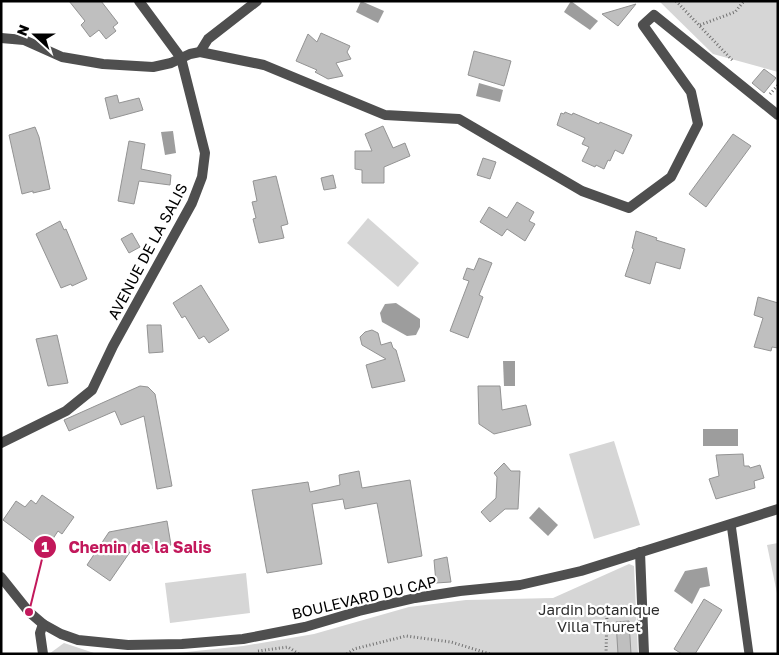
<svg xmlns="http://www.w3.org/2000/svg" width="779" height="655" viewBox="0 0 779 655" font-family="'Golos Text',sans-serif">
  <rect width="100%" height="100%" fill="#fff"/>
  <g fill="#d6d6d6">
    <polygon points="659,1 778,1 778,72 713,54"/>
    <polygon points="368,218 419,263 398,287 347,243"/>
    <polygon points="614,441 640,525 594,539 569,454"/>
    <polygon points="778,543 778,598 767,545"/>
    <polygon points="629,564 634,566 638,654 168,654 243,646 314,634 409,607 466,600 553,598"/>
    <polygon points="246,573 250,613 170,623 165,583"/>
    <polygon points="64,643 97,654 49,654"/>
  </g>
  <g fill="#9d9d9d">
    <polygon points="361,1 384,11 378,23 356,12"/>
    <polygon points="571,1 598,21 590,30 564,12"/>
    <polygon points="479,83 503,90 500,102 476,96"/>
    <polygon points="173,131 176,153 165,155 161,132"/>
    <polygon points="396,303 420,319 420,327 416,335 407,336 382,322 380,313 385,304"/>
    <polygon points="503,361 515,361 515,386 504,386"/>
    <rect x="703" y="429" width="35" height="17"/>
    <polygon points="539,507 558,525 548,536 529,518"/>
    <polygon points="707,567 710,586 700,588 692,604 674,591 685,571"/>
  </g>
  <g fill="#bfbfbf" stroke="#939393">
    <polygon points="69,1 101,1 118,23 113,27 116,31 106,39 99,30 90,37 81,25 85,21"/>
    <polygon points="636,4 618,26 602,14"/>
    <polygon points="321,33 350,46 347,52 351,59 336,63 343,76 328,79 315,72 317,70 296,61 308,34 317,42"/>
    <polygon points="474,51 511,61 504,86 468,75"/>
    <polygon points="764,69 776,78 764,93 752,83"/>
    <polygon points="117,95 119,103 139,98 143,110 110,119 105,98"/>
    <polygon points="565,112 572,115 573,113 599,124 600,122 632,135 623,154 615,150 610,161 608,160 604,169 596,165 595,167 582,161 589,147 582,144 585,138 557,125 561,113 564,114"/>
    <polygon points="383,126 393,148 405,143 410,156 384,167 384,183 362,183 362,170 355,169 355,151 372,151 365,134"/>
    <polygon points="35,127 39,137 50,189 33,193 33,191 22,194 9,135"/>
    <polygon points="733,134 751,146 706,207 689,194"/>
    <polygon points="129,141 145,144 141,169 171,175 170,185 139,181 134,204 118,201"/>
    <polygon points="483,158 496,162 490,179 477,175"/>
    <polygon points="333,175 336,188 324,190 321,178"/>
    <polygon points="276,176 288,224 281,226 284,238 259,243 253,219 256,218 252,202 257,201 253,181"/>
    <polygon points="517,202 534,212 529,221 535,224 525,241 507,229 502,236 480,222 489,207 507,218"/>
    <polygon points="60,221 64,230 66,229 87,279 72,286 71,284 61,288 36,234"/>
    <polygon points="636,231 657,238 656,240 685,249 680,269 656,262 650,284 625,276 634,249 632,248"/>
    <polygon points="132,233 140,247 129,253 121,239"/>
    <polygon points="479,258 492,263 479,295 483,297 468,338 450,331 469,281 463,279 467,268 474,270"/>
    <polygon points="201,285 229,330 209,343 204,336 199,339 185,316 182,318 173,303"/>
    <polygon points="758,297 778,303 778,348 772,347 771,351 754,347 763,318 754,315"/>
    <polygon points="147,325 161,325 163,352 149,353"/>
    <polygon points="372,330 378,333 381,345 391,342 393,348 396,350 405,381 372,388 366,365 386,359 362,345 360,337 365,332"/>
    <polygon points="57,335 68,383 48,386 36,339"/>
    <polygon points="140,386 148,387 155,394 172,486 157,489 144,416 121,425 115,411 69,431 64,420"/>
    <polygon points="478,386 500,386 502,410 526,405 531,425 494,434 479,424"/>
    <polygon points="743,454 744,466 749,466 750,468 760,465 764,478 754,481 755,488 716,499 709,479 719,476 716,455"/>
    <polygon points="504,463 511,471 520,471 518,509 505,509 490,522 481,512 496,498 497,477 494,473"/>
    <polygon points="359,471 362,488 410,480 422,556 388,563 377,503 345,509 343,499 312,504 322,564 267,573 252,490 308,482 310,492 340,485 339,475"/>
    <polygon points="42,495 74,517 62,534 58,531 45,551 3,520 16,501 25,507 31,500 36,504"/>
    <polygon points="167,521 171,545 130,552 110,581 87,565 109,532"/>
    <polygon points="447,557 451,582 436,583 434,560"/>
    <polygon points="704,599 722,610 695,654 682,654 674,649"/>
    <polygon points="629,621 631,654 618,654 616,622"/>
  </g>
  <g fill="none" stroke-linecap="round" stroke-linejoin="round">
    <g stroke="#717171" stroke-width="3" stroke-dasharray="1 2.5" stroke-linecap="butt">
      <polyline points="676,1 733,61"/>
      <polyline points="700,25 735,12 744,1"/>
      <polyline points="770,94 778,85"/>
      <polyline points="258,651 288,647 299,654"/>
      <polyline points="347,654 354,649 406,636 451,642 490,654"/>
      <polyline points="606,654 607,612"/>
    </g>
    <polyline stroke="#4f4f4f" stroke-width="9" points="731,524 749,654"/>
    <g stroke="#4f4f4f" stroke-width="10">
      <polyline points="1,38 24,40 62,57 103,64 153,67 171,63 190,54 200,52 264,65 385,115 459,119 582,191 629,208 671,177 698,124 691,92 643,25 654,15 778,115"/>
      <polyline points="200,52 208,39 257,1"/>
      <polyline points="1,443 66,411 92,390 113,346 192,203 202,177 205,153 181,58 139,1"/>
      <polyline points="640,552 644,654"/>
      <polyline points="1,577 29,612 43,624 61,634 78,640 128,645 182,644 243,639 305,627 359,611 415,598 460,591 520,585 581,571 778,509"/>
      <polyline points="43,654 40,633 43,624"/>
    </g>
  </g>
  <g text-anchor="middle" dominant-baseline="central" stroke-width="4.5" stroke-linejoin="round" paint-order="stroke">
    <g font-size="15" fill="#000" stroke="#fff">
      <text transform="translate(147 251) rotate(-62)">AVENUE DE LA SALIS</text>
      <text transform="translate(364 597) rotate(-13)">BOULEVARD DU CAP</text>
    </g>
    <g font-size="15" fill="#2d2d2d" stroke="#fff">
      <text x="599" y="609">Jardin botanique<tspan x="599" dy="17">Villa Thuret</tspan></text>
    </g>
  </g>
  <path fill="none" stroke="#c2185b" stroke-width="2" d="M29 612L45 547"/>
  <g fill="#c2185b" stroke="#fff" stroke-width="2">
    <circle cx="29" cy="612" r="5"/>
    <circle cx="45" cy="547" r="12"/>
  </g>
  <g font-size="15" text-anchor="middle" font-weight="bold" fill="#fff">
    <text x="45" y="552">1</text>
  </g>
  <g font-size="16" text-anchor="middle" font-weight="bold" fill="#c2185b" stroke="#fff" stroke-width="4.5" stroke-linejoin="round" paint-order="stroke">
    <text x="140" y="553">Chemin de la Salis</text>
  </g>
  <rect width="779" height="655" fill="none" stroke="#000000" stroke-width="5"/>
  <g transform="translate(35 35) rotate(291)" stroke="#ffffff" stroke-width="4" paint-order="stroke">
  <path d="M0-4L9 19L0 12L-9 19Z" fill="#000000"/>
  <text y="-8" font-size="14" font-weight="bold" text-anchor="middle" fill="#000000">N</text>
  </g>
</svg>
